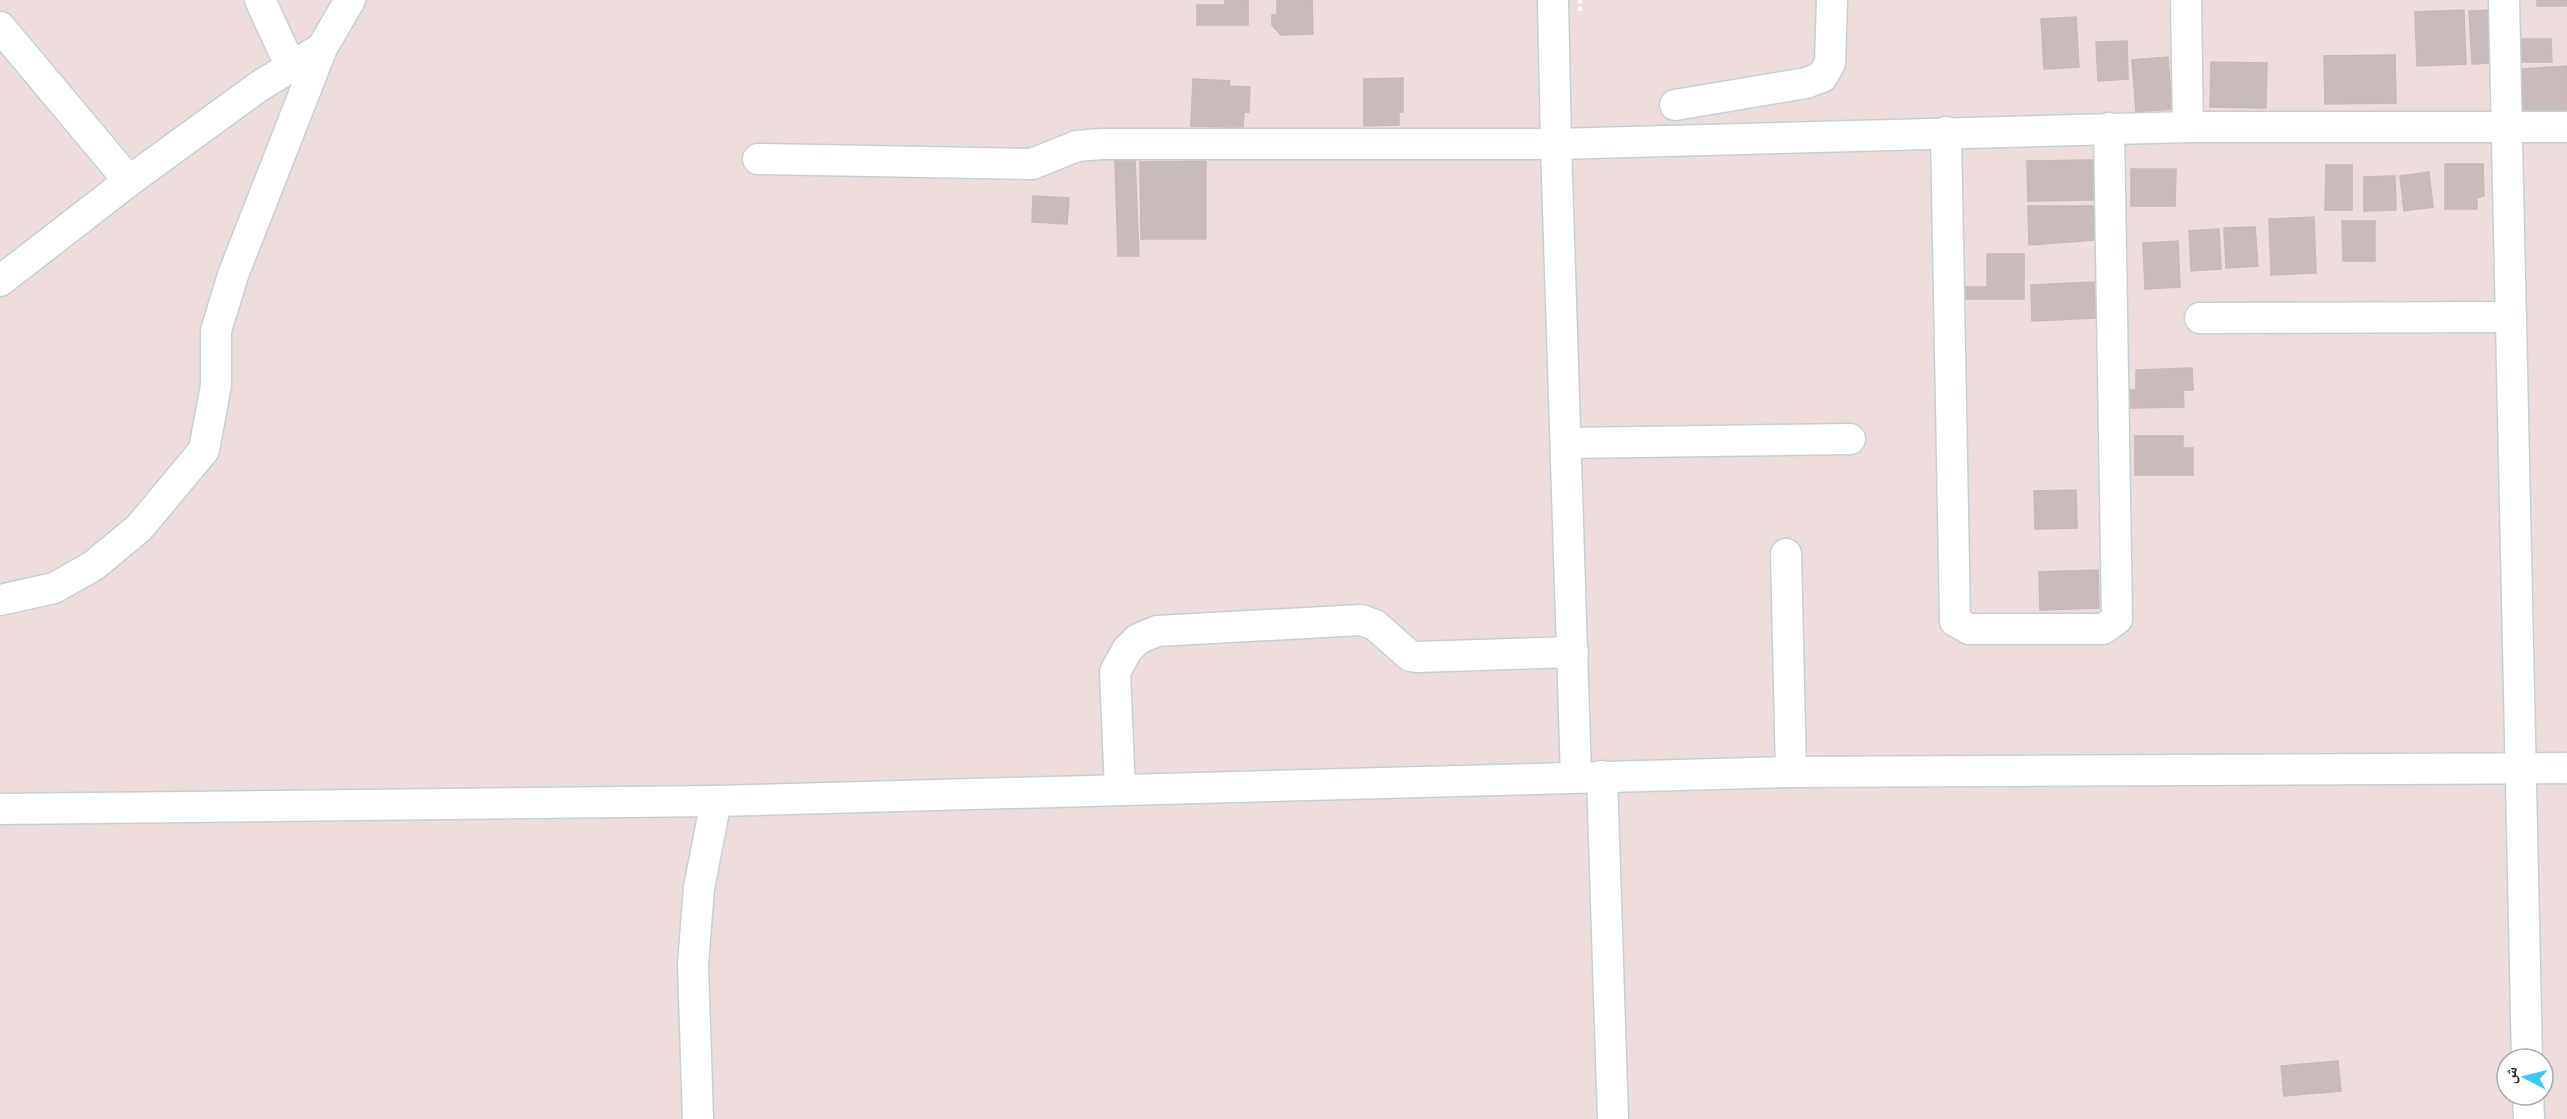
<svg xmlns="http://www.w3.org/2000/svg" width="2567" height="1119" viewBox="0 0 2567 1119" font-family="'Open Sans','Noto Naskh Arabic',sans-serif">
  <rect width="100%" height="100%" fill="#eddddc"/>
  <g fill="#c7bcbb" stroke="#c8b8b6" stroke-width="1.5">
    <polygon points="1225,0 1248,0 1248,25 1197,25 1197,5 1225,5"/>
    <polygon points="1277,0 1312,0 1313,34 1281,35 1272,25 1272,15 1277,15"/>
    <rect x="2537" y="0" width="30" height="6"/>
    <polygon points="2464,10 2466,64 2417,66 2415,12"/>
    <polygon points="2488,10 2490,63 2472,64 2469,11"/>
    <polygon points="2076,17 2079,67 2044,69 2041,19"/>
    <polygon points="2522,39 2551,39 2552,62 2522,62"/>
    <polygon points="2127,41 2128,79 2098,81 2096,42"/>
    <polygon points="2395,55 2396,103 2325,104 2324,56"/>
    <polygon points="2168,57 2172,109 2136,112 2132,60"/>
    <polygon points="2211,62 2267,63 2266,108 2210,107"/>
    <polygon points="2567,66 2567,115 2524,118 2521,69"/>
    <polygon points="1403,78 1403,112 1399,112 1399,125 1364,126 1364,79"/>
    <polygon points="1193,79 1230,81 1229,86 1250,87 1249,112 1244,112 1243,128 1191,126"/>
    <polygon points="1115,160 1135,160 1139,256 1118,256"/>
    <polygon points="2093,160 2093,200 2028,201 2027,161"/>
    <polygon points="1206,161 1206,239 1141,239 1140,162"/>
    <polygon points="2445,164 2483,164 2484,196 2477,198 2477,209 2445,209"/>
    <polygon points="2326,165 2352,165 2352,210 2325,210"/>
    <polygon points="2131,169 2176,169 2175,206 2131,206"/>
    <polygon points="2429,172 2433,207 2404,211 2400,176"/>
    <polygon points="2395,176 2396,210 2364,211 2364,177"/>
    <polygon points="1033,196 1069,198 1067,224 1032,222"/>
    <polygon points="2028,206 2093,206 2095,240 2029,245"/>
    <polygon points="2314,217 2316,273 2271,275 2269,219"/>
    <polygon points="2342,221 2375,221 2375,261 2343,261"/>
    <polygon points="2255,227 2258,266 2226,268 2224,228"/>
    <polygon points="2219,229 2221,269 2191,271 2189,231"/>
    <polygon points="2178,241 2180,287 2145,289 2143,243"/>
    <polygon points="1987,254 2024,254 2024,299 1961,299 1961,287 1987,287"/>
    <polygon points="2094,282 2096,318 2032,321 2031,285"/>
    <polygon points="2192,368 2193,390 2183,390 2184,407 2126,408 2126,390 2136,390 2136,370"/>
    <polygon points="2135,436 2183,436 2183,448 2193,448 2193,475 2135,475"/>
    <polygon points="2076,490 2077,528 2035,529 2034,491"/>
    <polygon points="2098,570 2099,608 2040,610 2039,572"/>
    <polygon points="2338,1061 2341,1091 2284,1096 2281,1066"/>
  </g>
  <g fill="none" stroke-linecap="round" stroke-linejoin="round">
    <g stroke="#c4d1d4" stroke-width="33">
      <g id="minor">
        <polyline points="260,0 291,67"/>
        <polyline points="2186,0 2188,127"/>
        <polyline points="2504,0 2527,1059"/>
        <polyline points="0,27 129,181"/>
        <polyline points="1675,105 1806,83 1822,77 1830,63 1832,0"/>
        <polyline points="1946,132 1955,621 1969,629 2103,629 2117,619 2109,128"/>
        <polyline points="758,159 1032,164 1077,146 1102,144 1556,144 1553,0"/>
        <polyline points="0,281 129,181 258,87 322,48"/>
        <polyline points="2200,318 2511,317"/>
        <polyline points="1567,443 1850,439"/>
        <polyline points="1786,554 1791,772"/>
        <polyline points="0,600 54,588 93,566 139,528 204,450 216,385 216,331 233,275 322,48 350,0"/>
        <polyline points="1576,776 1556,144 2188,127 2567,127"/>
        <polyline points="1602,776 1613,1119"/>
        <polyline points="1120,790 1115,672 1127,650 1138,639 1157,631 1361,620 1375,625 1410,656 1417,657 1573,652"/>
        <polyline points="0,809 716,801 1791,772 2567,768"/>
        <polyline points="2528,1095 2529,1119"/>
        <polyline points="698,1119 693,964 699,888 716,801"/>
      </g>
    </g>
    <polyline stroke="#fff" stroke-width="4" stroke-dasharray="4.5 3" stroke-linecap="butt" points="1580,11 1580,0"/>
    <use href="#minor" stroke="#fff" stroke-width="30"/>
  </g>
  <g transform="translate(2525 1077) rotate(277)"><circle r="28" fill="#ffffff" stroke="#aaaaaa" stroke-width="1.5"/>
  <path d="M0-4.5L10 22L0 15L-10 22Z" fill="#39c8fc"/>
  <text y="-9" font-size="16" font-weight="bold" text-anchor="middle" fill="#2a2a2a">ش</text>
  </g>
</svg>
